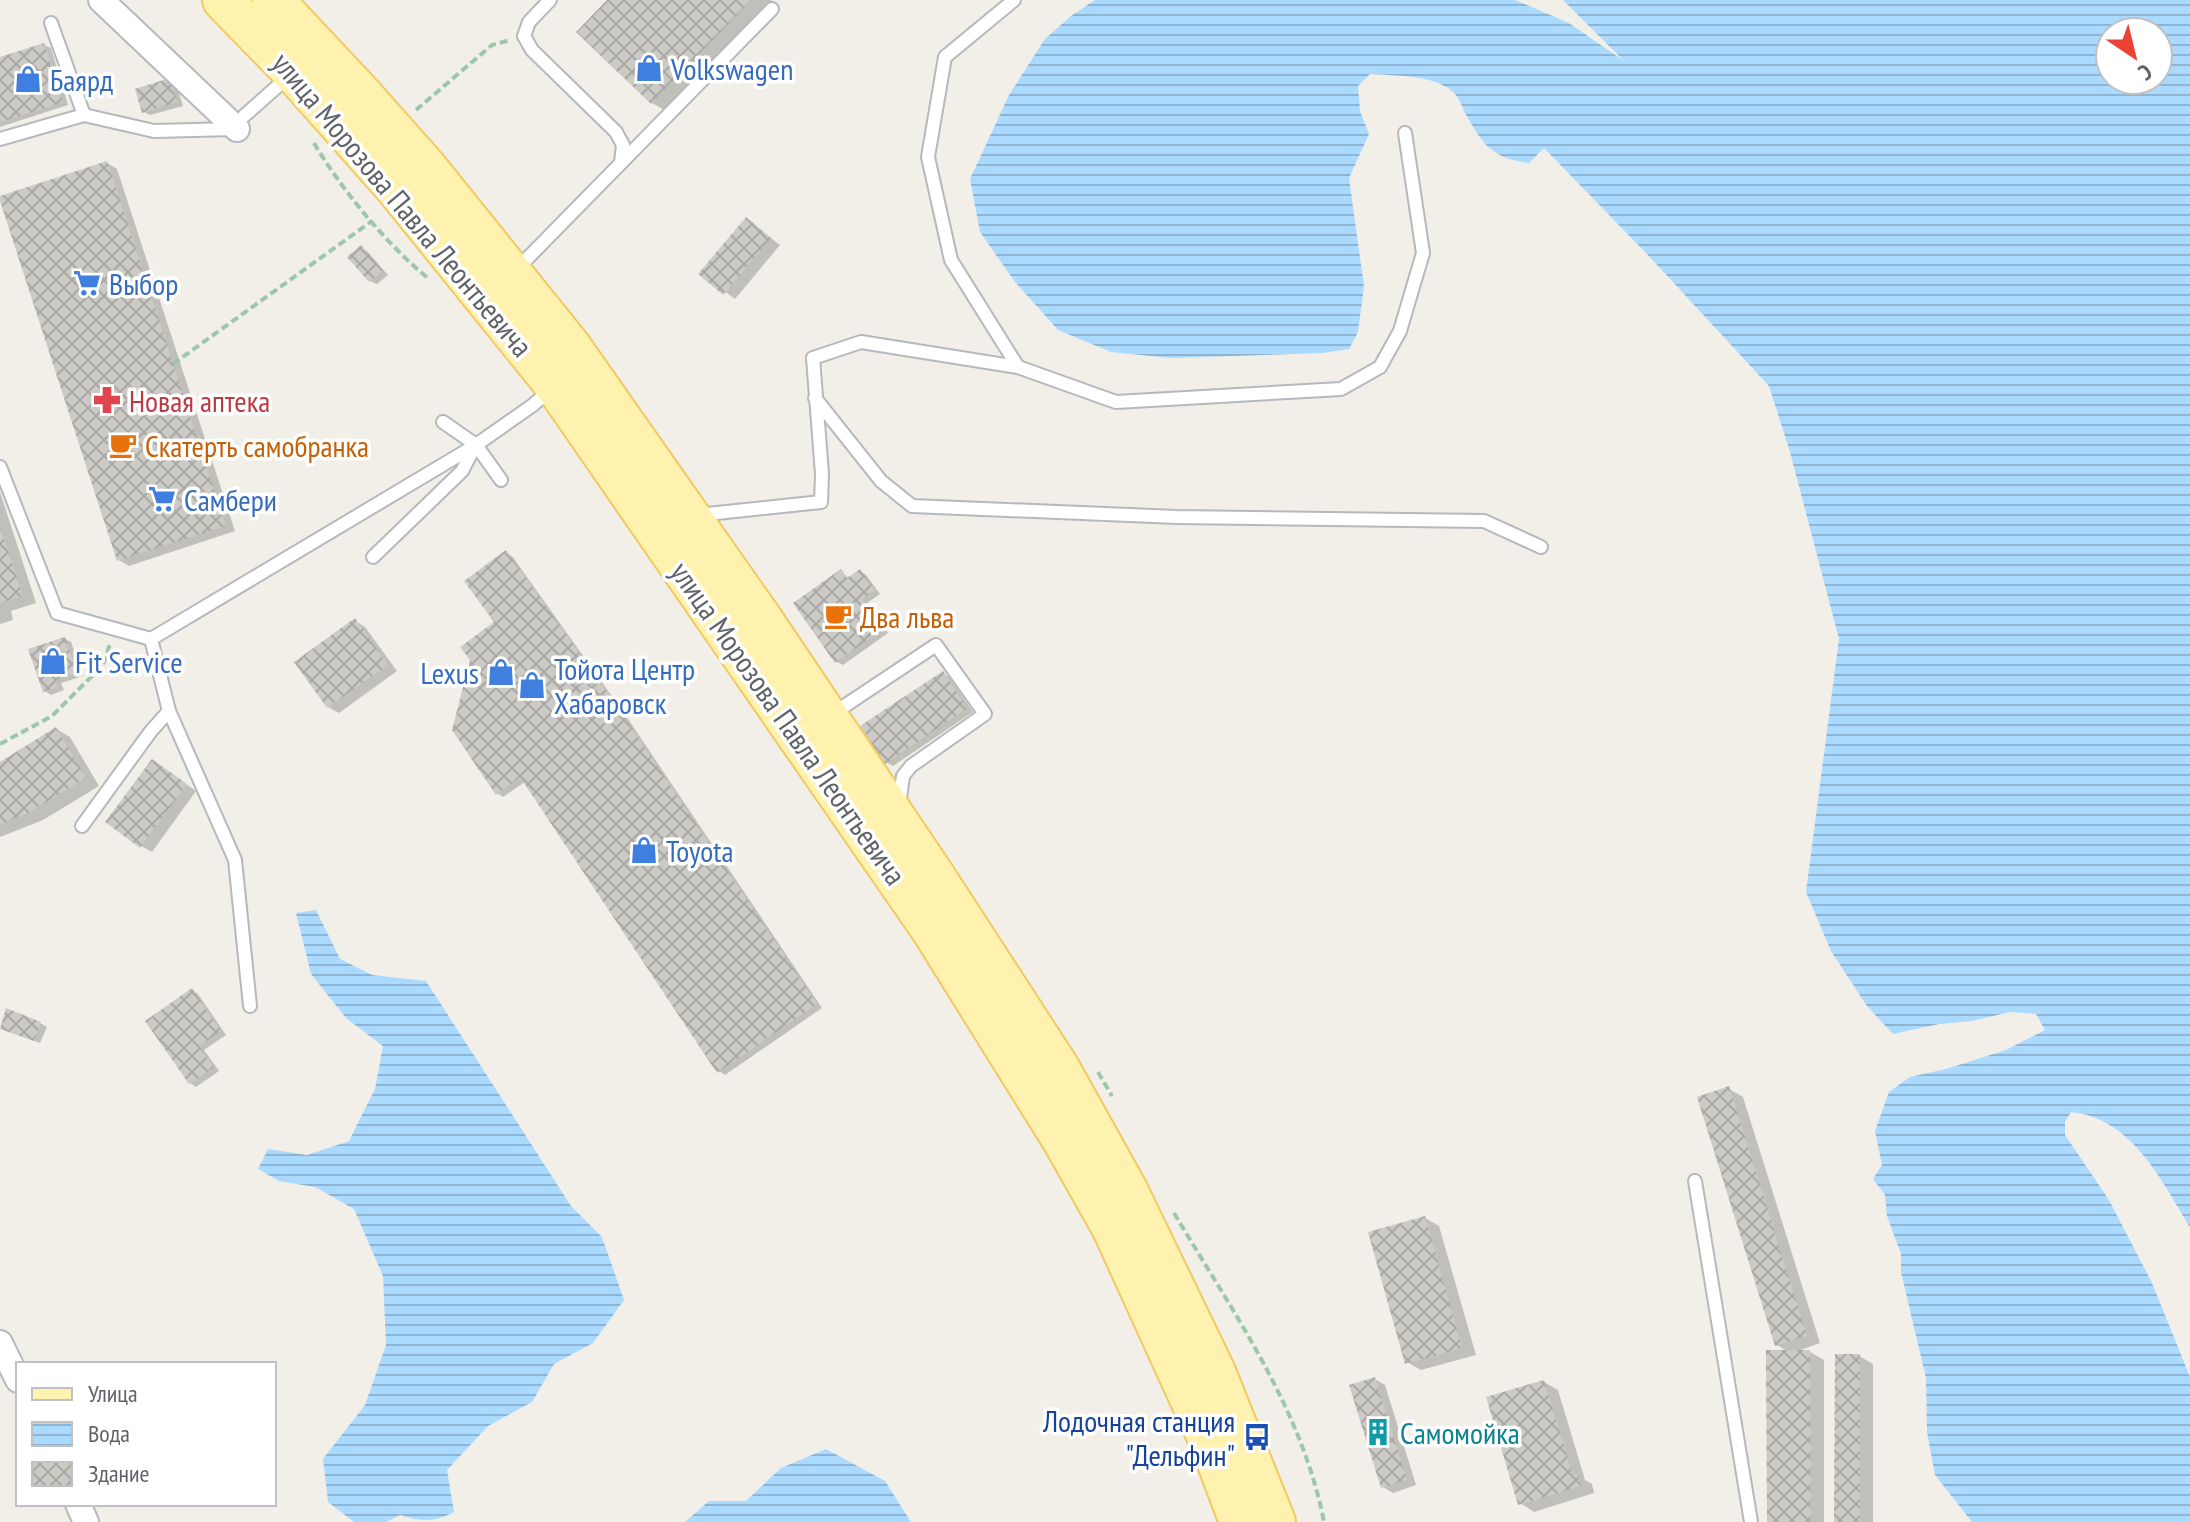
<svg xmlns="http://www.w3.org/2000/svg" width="2190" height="1522" viewBox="0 0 2190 1522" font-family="'PT Sans Narrow',sans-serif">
  <defs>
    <pattern id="water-rules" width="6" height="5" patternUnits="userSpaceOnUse" patternTransform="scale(2)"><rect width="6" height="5" fill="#aadaff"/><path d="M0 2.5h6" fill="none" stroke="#8eb4d2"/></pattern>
    <pattern id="building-cross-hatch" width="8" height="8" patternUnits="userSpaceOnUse" patternTransform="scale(2)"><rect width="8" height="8" fill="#cccac5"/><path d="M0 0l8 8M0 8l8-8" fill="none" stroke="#a9a8a4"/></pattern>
  </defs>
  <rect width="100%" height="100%" fill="#f1efe8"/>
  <g fill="url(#water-rules)" fill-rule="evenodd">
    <path d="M1095,0H1515L1569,23L1624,61L1563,0H2190V1227C2161,1180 2132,1118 2071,1112L2065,1122V1135L2109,1200L2152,1283L2190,1377V1522H1972L1935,1475L1927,1432L1926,1378L1901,1272V1254L1887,1216L1885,1195L1873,1179L1882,1165L1875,1131L1889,1092L1910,1077L1946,1069L2006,1050L2045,1030L2036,1014L2010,1012L1972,1021L1939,1024L1893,1034L1867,1006L1831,951L1806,892L1839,639L1790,452L1769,386L1647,254L1544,148L1529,163C1490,158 1482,143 1464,111C1462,106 1459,98 1455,94C1437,74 1395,76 1370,74L1358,86L1360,111L1369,134L1349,178L1364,286L1358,332L1349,349L1323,353L1171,358L1111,352L1058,330L1015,282L980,232L970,179L1009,95L1045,39L1071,16ZM2110,32H2158V80H2110Z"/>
    <path d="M316,910L340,959L372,975L426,981L571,1206L602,1237L624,1300L593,1343L554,1364L532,1402L488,1426L447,1470L454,1512C435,1522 421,1522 400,1515L386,1522H354L328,1502L323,1459L365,1405L386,1345L383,1276L354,1209L315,1187L279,1181L258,1169L268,1149L307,1155L349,1141L375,1089L383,1046L346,1018L311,974L296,913Z"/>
    <polygon points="826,1449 885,1481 911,1522 685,1522 709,1501 746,1501 781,1468"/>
  </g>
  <g fill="#0003">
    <polygon points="610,0 772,0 666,111 652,103"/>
    <polygon points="44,45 51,48 68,105 0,127 0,59"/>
    <polygon points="170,81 176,84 183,106 150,115 144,112"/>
    <polygon points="107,163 117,169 235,531 129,566 119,560"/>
    <polygon points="746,219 780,245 735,299 700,273"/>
    <polygon points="361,248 367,251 388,275 377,284 370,281"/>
    <polygon points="0,492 36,603 11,611 13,620 0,624"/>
    <polygon points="506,553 512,556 626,716 822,1008 725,1075 719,1071 525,782 503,797 497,793 497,622"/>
    <polygon points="841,572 850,579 860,572 866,575 880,594 867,603 888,633 843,665 837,662"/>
    <polygon points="355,621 365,627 397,671 339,713 328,707"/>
    <polygon points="65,639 71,642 83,676 61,683 64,690 51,695 45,691"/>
    <polygon points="943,673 949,677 973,712 893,766 886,762"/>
    <polygon points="56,729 70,737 99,786 43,820 0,837 0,764"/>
    <polygon points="162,767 196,791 152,852 141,846"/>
    <polygon points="192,990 198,994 226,1035 204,1050 219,1071 196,1087 190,1083"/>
    <polygon points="40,1023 47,1027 40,1043 8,1031"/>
    <polygon points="1729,1089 1743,1097 1820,1343 1798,1351 1810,1352 1824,1360 1824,1522 1769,1522 1789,1352 1777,1345"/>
    <polygon points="1425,1218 1439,1226 1476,1355 1421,1370 1407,1362"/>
    <polygon points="1859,1356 1873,1364 1873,1522 1836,1522"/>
    <polygon points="1375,1379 1385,1385 1416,1485 1393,1493 1383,1487"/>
    <polygon points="1544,1382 1558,1390 1585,1480 1592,1484 1594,1493 1534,1512 1520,1503"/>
  </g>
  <g fill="url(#building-cross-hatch)">
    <polygon points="607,0 751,0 651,104 576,32"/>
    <polygon points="44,43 63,102 0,122 0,57"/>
    <polygon points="170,78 177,102 142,113 135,89"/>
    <polygon points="107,161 226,526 117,561 0,201 0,196"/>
    <polygon points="746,217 771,238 723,295 698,274"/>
    <polygon points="361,245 383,271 369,282 347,257"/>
    <polygon points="0,527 23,596 0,603"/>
    <polygon points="506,550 619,709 817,1004 717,1073 520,777 496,795 452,730 470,660 460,647 494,622 464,581"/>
    <polygon points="841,569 847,578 860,569 875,590 862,599 883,629 835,663 793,603"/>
    <polygon points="355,618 388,665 327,708 294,662"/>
    <polygon points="65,637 77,672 56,680 58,687 43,692 28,649"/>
    <polygon points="943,671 967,708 885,764 860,726"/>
    <polygon points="56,727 86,778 28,813 0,824 0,762"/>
    <polygon points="152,759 187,784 140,848 105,822"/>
    <polygon points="192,988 221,1031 199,1046 214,1067 189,1084 145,1021"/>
    <polygon points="6,1008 41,1022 34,1041 0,1029"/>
    <polygon points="1729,1086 1807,1336 1775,1346 1697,1097"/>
    <polygon points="1425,1216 1462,1348 1405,1364 1368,1232"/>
    <polygon points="1766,1350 1810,1350 1811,1522 1767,1522"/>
    <polygon points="1835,1354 1860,1354 1860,1522 1834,1522"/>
    <polygon points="1375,1377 1407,1480 1381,1488 1349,1385"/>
    <polygon points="1544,1380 1573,1476 1578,1474 1581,1486 1518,1505 1486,1397"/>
  </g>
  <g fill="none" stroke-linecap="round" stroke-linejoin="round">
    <g stroke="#b5b8bc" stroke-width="16">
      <g id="service">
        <polyline points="1014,0 945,57 928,157 951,260 1018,367"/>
        <polyline points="51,23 84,115 154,131 234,129"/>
        <polyline points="244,116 288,77"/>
        <polyline points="0,139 84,115"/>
        <polyline points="621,163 772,9"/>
        <polyline points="516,270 621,163 623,145 616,132 532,50 524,36 529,22 550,0"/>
        <polyline points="815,398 881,481 912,506 1177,517 1484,521 1541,547"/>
        <polyline points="443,422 476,445 501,480"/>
        <polyline points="0,467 57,613 151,639"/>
        <polyline points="698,515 821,502 822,474 813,358 861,342 1018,367 1116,402 1341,389 1380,367 1400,331 1423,253 1405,133"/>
        <polyline points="373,557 462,471 474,448"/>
        <polyline points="832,709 837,711 936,645 985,714 911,766 903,776 899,805"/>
        <polyline points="169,711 235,860 250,1006"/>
        <polyline points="82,826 151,731 169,711 151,639 476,445 533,405 550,390"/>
        <polyline points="1695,1181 1751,1522"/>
      </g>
    </g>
    <g stroke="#b5b8bc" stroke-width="28">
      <g id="minor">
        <polyline points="101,0 237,129"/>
        <polyline points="0,1343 18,1380"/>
        <polyline points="78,1504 86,1522"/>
      </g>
    </g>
    <g stroke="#f2c960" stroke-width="44">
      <g id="primary">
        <polyline points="223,0 293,72 395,187 555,385 932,930 1064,1142 1113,1229 1210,1442 1240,1522"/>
        <polyline points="273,0 363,96 426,167 570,346 763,621 935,877 1059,1068 1127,1190 1215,1372 1275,1522"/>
      </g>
    </g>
    <g stroke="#9cc7a9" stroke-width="4" stroke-dasharray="8 4" stroke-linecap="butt">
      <polyline points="416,110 492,45 510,40"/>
      <path d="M314,143C341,189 387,245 429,279"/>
      <polyline points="173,364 372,221"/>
      <polyline points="0,744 52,716 103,665 110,644"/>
      <polyline points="1098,1072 1112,1096"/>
      <path d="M1174,1213C1232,1311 1302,1408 1324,1522"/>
    </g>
    <use href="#service" stroke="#fff" stroke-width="12"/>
    <use href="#minor" stroke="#fff" stroke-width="24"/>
    <use href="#primary" stroke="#fff2af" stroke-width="40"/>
  </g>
  <defs>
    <g id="shop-bare" transform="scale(2.16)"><path d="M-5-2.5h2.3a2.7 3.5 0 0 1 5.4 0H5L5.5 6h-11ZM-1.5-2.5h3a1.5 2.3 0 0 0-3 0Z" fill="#3f7fe0" stroke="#fff" stroke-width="2.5" paint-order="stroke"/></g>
    <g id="supermarket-bare" transform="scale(2.16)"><path d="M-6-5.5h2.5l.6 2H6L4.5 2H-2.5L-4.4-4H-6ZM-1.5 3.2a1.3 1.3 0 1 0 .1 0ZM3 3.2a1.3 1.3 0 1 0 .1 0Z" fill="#3f7fe0" stroke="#fff" stroke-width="2.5" paint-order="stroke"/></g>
    <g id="pharmacy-bare" transform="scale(2.16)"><path d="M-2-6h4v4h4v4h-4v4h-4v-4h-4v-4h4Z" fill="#e0444e" stroke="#fff" stroke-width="2.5" paint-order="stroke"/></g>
    <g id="cafe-bare" transform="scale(2.16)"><path d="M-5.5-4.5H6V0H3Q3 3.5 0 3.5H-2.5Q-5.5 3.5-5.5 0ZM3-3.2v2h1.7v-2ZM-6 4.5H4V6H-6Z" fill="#e8710a" stroke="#fff" stroke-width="2.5" paint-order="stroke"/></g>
    <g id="building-bare" transform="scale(2.16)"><path d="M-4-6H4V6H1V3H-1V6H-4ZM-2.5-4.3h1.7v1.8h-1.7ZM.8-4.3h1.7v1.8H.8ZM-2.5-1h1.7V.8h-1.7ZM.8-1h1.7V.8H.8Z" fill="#0f9aa8" stroke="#fff" stroke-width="2.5" paint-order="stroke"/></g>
    <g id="bus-bare" transform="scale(2.16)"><path d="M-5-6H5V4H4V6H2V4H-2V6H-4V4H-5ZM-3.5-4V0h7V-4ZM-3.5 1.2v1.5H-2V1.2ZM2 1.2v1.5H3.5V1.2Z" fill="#1a4fb4" stroke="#fff" stroke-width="2.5" paint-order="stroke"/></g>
  </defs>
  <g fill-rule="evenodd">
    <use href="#shop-bare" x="649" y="68"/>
    <use href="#shop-bare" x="28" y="79"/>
    <use href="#supermarket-bare" x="87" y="283"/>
    <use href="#pharmacy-bare" x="107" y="400"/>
    <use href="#cafe-bare" x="123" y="445"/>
    <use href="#supermarket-bare" x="162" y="499"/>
    <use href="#cafe-bare" x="838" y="616"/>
    <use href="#shop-bare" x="53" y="661"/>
    <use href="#shop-bare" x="501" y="672"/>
    <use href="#shop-bare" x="532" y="685"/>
    <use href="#shop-bare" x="644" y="850"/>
    <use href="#building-bare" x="1378" y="1432"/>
    <use href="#bus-bare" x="1257" y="1437"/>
  </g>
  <g text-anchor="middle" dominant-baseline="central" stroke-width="7" stroke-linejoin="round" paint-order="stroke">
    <g font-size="30" fill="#366cbe" stroke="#fff" text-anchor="start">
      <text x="671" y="68">Volkswagen</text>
      <text x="50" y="79">Баярд</text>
      <text x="109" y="283">Выбор</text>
      <text x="184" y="499">Самбери</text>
      <text x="75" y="661">Fit Service</text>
      <text x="554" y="668">Тойота Центр<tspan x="554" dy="34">Хабаровск</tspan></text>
      <text x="479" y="672" text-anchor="end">Lexus</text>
      <text x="666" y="850">Toyota</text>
    </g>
    <g font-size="30" fill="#5f6368" stroke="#fff">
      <text transform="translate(403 204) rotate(50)">улица Морозова Павла Леонтьевича</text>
      <text transform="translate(789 723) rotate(55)">улица Морозова Павла Леонтьевича</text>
    </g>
    <g font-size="30" fill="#be3a42" stroke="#fff" text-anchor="start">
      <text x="129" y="400">Новая аптека</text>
    </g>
    <g font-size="30" fill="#c56008" stroke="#fff" text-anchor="start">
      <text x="145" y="445">Скатерть самобранка</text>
      <text x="860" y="616">Два льва</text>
    </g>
    <g font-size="30" fill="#164399" stroke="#fff" text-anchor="end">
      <text x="1235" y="1420">Лодочная станция<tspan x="1235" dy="34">"Дельфин"</tspan></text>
    </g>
    <g font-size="30" fill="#0d838f" stroke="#fff" text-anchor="start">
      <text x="1400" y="1432">Самомойка</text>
    </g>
  </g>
  <rect x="16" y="1362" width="260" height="144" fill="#ffffff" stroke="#bfc1c3" stroke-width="2"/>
  <rect x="32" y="1388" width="40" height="12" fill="#fff2af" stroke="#bfc1c3" stroke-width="2"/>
  <text x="88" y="1402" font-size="24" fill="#5f6368">Улица</text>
  <rect x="32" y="1422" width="40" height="24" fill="url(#water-rules)" stroke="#bfc1c3" stroke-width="2"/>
  <text x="88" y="1442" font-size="24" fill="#5f6368">Вода</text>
  <rect x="32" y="1462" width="40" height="24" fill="url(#building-cross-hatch)" stroke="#bfc1c3" stroke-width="2"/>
  <text x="88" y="1482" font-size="24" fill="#5f6368">Здание</text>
  <g transform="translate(2134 56) rotate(145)"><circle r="38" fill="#ffffff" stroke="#bfc1c3" stroke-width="2"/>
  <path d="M0-6L14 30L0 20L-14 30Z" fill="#ea4335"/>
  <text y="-12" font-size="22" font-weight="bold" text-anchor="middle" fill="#5f6368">С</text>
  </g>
</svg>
